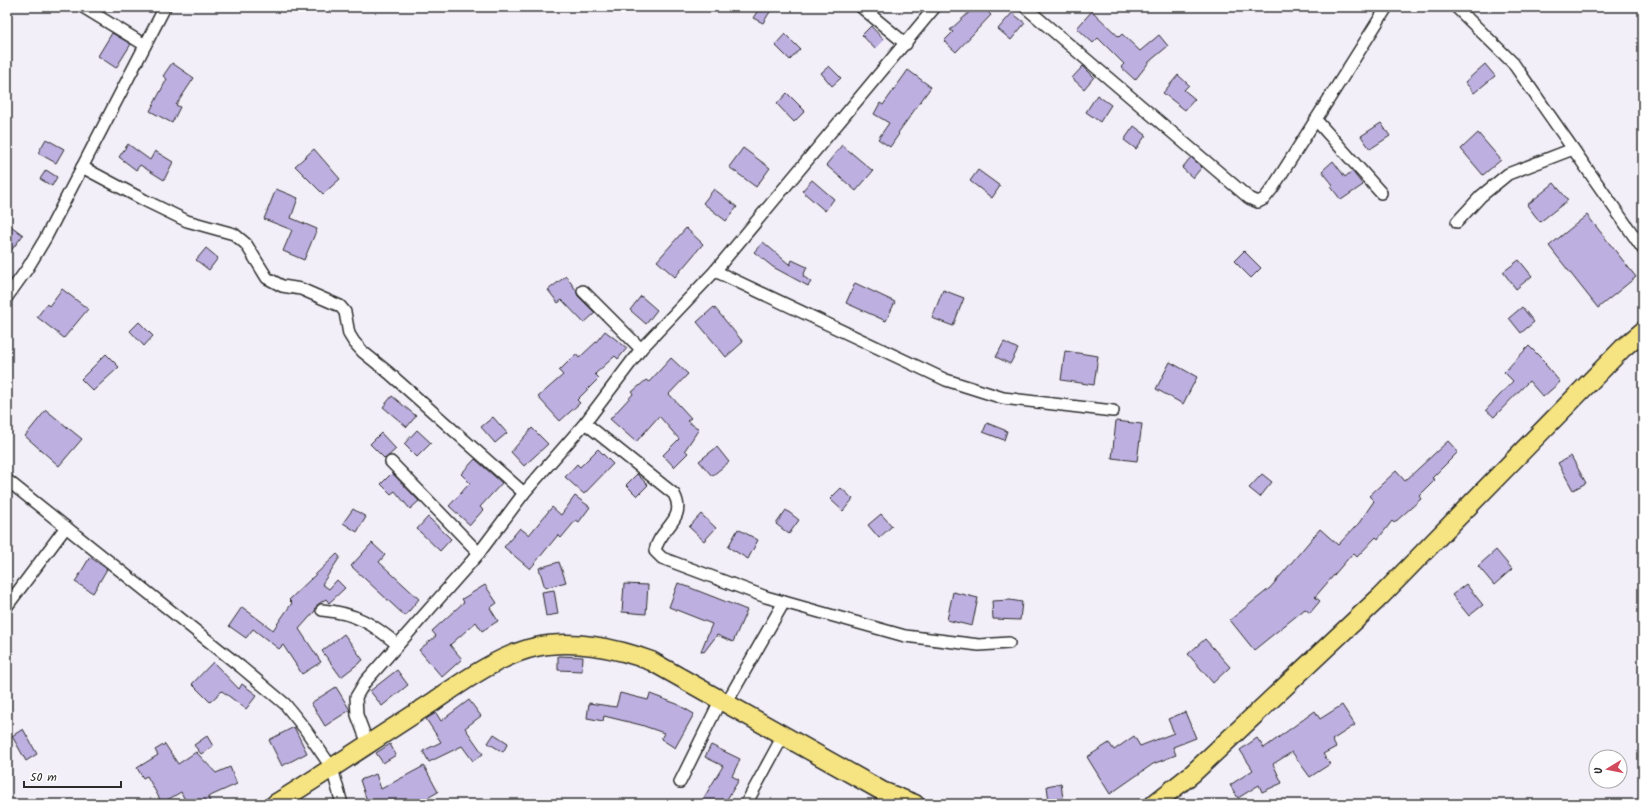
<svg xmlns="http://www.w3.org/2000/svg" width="1650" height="811" viewBox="0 0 1650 811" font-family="Kalam,sans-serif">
  <rect width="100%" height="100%" fill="#f2eff9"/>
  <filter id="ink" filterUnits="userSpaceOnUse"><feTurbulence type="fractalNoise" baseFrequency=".025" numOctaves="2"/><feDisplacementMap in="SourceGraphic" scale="8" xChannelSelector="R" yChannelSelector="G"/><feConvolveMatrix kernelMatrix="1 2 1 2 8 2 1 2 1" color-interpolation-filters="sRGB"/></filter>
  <g filter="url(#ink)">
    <g fill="#bdafe0" stroke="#2b2b2b">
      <polygon points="760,7 773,7 763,23 753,18"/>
      <polygon points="975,7 983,7 991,15 956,52 944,41 953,32 950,30"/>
      <polygon points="1092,11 1119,37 1122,34 1140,51 1159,35 1168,46 1150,61 1135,80 1121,67 1124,64 1098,38 1093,43 1077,28"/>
      <polygon points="1012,13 1025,23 1011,40 998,29"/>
      <polygon points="871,26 884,40 875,49 862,35"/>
      <polygon points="112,33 131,44 116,68 98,56"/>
      <polygon points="785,34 800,49 790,60 775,45"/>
      <polygon points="172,63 194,78 176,105 180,107 172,123 150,111 167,79 163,76"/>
      <polygon points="1485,64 1495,76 1474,93 1465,82"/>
      <polygon points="829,66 841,78 832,86 821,73"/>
      <polygon points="1083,66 1094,77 1084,89 1072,78"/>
      <polygon points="908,70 931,87 898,133 899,134 890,147 878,139 889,123 874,114 880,103 883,105"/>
      <polygon points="1178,75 1189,85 1184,90 1195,99 1185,110 1163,93"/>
      <polygon points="787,93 805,111 794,122 777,104"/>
      <polygon points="1097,95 1111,105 1100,122 1086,112"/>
      <polygon points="1381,123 1390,136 1370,149 1361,136"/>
      <polygon points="1134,126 1146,135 1136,149 1124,140"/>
      <polygon points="1478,133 1501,160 1483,175 1461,149"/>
      <polygon points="46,139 64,149 56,163 38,153"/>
      <polygon points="128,144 150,160 155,151 173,162 164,180 140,165 136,170 119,157"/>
      <polygon points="842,145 873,171 856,191 826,165"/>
      <polygon points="743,148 770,168 756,187 729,167"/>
      <polygon points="314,149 340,179 323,194 295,166"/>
      <polygon points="1191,157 1202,167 1193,178 1182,168"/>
      <polygon points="1333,161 1345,177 1352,171 1363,185 1341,200 1331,187 1333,185 1322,171"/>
      <polygon points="46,170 57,177 52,186 40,179"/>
      <polygon points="978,170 1000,186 992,198 970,181"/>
      <polygon points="812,180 834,199 825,211 802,191"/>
      <polygon points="1554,183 1568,200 1540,222 1527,205"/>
      <polygon points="276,189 298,198 291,218 317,229 304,260 283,251 292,230 264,219"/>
      <polygon points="714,189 737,207 726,221 703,203"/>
      <polygon points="1587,215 1636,277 1598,308 1549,246"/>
      <polygon points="7,223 23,235 7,256"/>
      <polygon points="686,228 703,244 675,277 657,261"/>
      <polygon points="763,242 790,265 792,260 807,267 803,276 811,282 808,286 773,267 754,252"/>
      <polygon points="206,248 218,258 209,270 196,260"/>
      <polygon points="1244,251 1261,268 1251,278 1234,261"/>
      <polygon points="1519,260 1532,276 1516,289 1503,272"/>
      <polygon points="566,276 576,290 578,296 595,313 584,323 562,300 558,303 548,290"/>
      <polygon points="855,283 895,302 886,321 846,303"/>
      <polygon points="62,289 88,309 64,338 37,317 47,304 49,306"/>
      <polygon points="943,290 964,298 953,326 932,318"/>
      <polygon points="641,296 657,310 646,324 630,310"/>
      <polygon points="714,307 743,342 726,357 697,322"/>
      <polygon points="1522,307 1534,322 1521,333 1509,318"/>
      <polygon points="139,322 153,336 144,346 130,331"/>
      <polygon points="605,331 627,348 618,359 615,356 595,374 599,378 577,400 580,403 560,421 538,397 563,375 559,371 576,354 579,358 596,342"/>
      <polygon points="1004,342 1018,349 1010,364 996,357"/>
      <polygon points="1529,346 1546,363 1545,364 1560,382 1543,397 1529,381 1494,417 1486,410 1513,381 1504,372"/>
      <polygon points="1065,351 1098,356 1094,385 1061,380"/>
      <polygon points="106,354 119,367 93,391 81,379"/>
      <polygon points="671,358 688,374 669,394 691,418 687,421 699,429 685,450 688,453 674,467 663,455 679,439 659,416 636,442 610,419 633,394 632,392 646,380 649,382"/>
      <polygon points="1170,362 1197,377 1183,404 1156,389"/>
      <polygon points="392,396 416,416 407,427 383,407"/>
      <polygon points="46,410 82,439 59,466 25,436"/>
      <polygon points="493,417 507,433 495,443 481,427"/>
      <polygon points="1116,421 1142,424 1137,461 1112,458"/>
      <polygon points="987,423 1007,431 1004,440 983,432"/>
      <polygon points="532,428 548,444 524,466 511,452"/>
      <polygon points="417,430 431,443 417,457 404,444"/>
      <polygon points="381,433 396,449 385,459 370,444"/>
      <polygon points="1448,441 1458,452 1432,478 1435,480 1419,496 1421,499 1394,523 1392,521 1378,539 1376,537 1357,557 1353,553 1315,597 1320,601 1310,613 1305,609 1254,650 1230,620 1270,588 1320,529 1338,545 1359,523 1374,501 1369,496 1396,471 1405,481"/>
      <polygon points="717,447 729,462 712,476 699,461"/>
      <polygon points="598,449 613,464 584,494 565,477 577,464 580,467"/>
      <polygon points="1571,456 1586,483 1573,490 1558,463"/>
      <polygon points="475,459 502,483 480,507 483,510 470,525 449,506 470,483 461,474"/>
      <polygon points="392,473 419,501 410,509 395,491 391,494 381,484"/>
      <polygon points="637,474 648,485 637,496 626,485"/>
      <polygon points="1262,474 1272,482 1260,497 1249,488"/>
      <polygon points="841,488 853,499 843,511 830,499"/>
      <polygon points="575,496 590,507 579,522 576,520 561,538 558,535 530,569 504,547 520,528 529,535 552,507 561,515"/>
      <polygon points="353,509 366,517 357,532 343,523"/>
      <polygon points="786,510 799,520 789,534 776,524"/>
      <polygon points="701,514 716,528 704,541 689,527"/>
      <polygon points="881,514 892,526 879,538 868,525"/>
      <polygon points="428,517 451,539 440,551 417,529"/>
      <polygon points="738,529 758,540 748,559 728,547"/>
      <polygon points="372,543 385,555 379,562 419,599 405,616 351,566"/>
      <polygon points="1496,550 1512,569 1494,585 1478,566"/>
      <polygon points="337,554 340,557 322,584 329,589 337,580 345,588 329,603 326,599 317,605 315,611 299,629 321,662 302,674 283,645 279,649 253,629 246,638 229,626 242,607 273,630 292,603 289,600"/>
      <polygon points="90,557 107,569 93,593 75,582"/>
      <polygon points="559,562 566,582 545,588 539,568"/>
      <polygon points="678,583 747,610 733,642 717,635 704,652 701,651 712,624 669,607"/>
      <polygon points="624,584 648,585 646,614 622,612"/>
      <polygon points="1466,584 1483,605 1469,616 1452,595"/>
      <polygon points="485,585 497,603 490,608 498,621 482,631 476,622 450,645 462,659 442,677 419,650 436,636 432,631 464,602 462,599"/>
      <polygon points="554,590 558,614 546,616 542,592"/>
      <polygon points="953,592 978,598 972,626 947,620"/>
      <polygon points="1010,600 1022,602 1020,620 993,619 992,601"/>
      <polygon points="344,634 363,660 341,677 322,651"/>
      <polygon points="1205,639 1230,667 1213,683 1188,654"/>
      <polygon points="558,656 583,657 582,671 558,670"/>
      <polygon points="213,662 239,689 242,684 257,695 246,709 222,691 210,702 192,684"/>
      <polygon points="397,670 408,685 382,706 370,691"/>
      <polygon points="336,687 350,710 325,726 311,703"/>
      <polygon points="620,693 648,700 650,694 677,704 694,714 675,748 661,739 664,733 641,725 604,716 603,721 587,718 589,703 616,707"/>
      <polygon points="469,700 481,716 465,728 483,754 473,761 462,746 429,762 423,751 441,742 426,719 436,713 441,721"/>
      <polygon points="1342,705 1355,725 1332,740 1336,747 1323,754 1330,764 1310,777 1292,752 1273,764 1282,783 1262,792 1259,785 1238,798 1230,785 1253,770 1240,750 1257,738 1264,748 1315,711 1320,719"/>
      <polygon points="1185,712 1196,738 1173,747 1176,755 1153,764 1110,794 1087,757 1109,743 1114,750 1134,736 1140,746 1174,733 1168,719"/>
      <polygon points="294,727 307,753 282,766 269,740"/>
      <polygon points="23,729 37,754 26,761 12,736"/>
      <polygon points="494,734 508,743 503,752 488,743"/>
      <polygon points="207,736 213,746 201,754 194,745"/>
      <polygon points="165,744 178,764 196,752 216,773 230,767 237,784 208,797 211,804 187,804 181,792 162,803 147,776 143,778 137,768 158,755 155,750"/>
      <polygon points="390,744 396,755 383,763 376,753"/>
      <polygon points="711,745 740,759 732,776 739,780 724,804 700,804 723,766 705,757"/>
      <polygon points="424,766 438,792 417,804 368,804 360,780 376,774 381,789"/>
      <polygon points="1061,783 1063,799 1049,802 1047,786"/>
    </g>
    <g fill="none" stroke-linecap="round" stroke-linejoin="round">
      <g stroke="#2b2b2b" stroke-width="14">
        <g id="minor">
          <polyline points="83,7 145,45"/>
          <polyline points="861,7 906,44"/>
          <polyline points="1025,7 1249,198 1258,202 1264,199 1272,189 1387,7"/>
          <polyline points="1456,7 1513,63 1643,249"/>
          <polyline points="1316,120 1381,193"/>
          <polyline points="82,167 144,200 187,221 234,234 246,244 267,278 282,286 301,289 340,306 345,312 349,334 354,342 363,352 389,373 524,493"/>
          <polyline points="1457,222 1481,196 1508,174 1573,149"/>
          <polyline points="715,271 946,380 1003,398 1113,411"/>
          <polyline points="583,291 641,349"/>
          <polyline points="7,297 27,269 45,239 165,7"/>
          <path d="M585,423L674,494C688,520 659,528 655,551L662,558L766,597L905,636L979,645L1009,643"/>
          <polyline points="391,462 479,553"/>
          <polyline points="7,480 241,667 285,704 305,729 332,768 342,804"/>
          <polyline points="7,606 66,527"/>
          <path d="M322,610C356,613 373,624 398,645"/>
          <polyline points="727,702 784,602"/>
          <polyline points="368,744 357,715 356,697 365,682 479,553 524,493 585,423 641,349 715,271 935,7"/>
          <polyline points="680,782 721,699"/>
          <polyline points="746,804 783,736"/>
        </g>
      </g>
      <g stroke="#2b2b2b" stroke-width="21">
        <g id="trunk">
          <path d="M275,804C327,772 378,737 430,704C461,683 499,655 536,647C572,639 617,648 651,661L882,791L915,804"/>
          <polyline points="1154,804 1192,774 1380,597 1623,348 1643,331"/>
        </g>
      </g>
      <use href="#minor" stroke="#fff" stroke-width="11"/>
      <use href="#trunk" stroke="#f6e381" stroke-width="18"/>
    </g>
  </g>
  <rect width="1650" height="811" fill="none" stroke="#fff" stroke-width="24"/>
  <rect x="12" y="12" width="1626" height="787" fill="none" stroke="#2b2b2b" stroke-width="1.5" filter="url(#ink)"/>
  <g transform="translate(1608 769) rotate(260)"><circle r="19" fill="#ffffff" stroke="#aaaaaa"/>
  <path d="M0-3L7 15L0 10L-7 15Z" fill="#d1495b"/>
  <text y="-6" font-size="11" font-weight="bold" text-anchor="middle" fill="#2b2b2b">U</text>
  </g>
  <path d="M24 781v6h97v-6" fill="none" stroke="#2b2b2b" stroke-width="2"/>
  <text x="30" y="781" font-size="12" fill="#2b2b2b" stroke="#ffffff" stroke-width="3" paint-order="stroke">50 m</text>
</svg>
